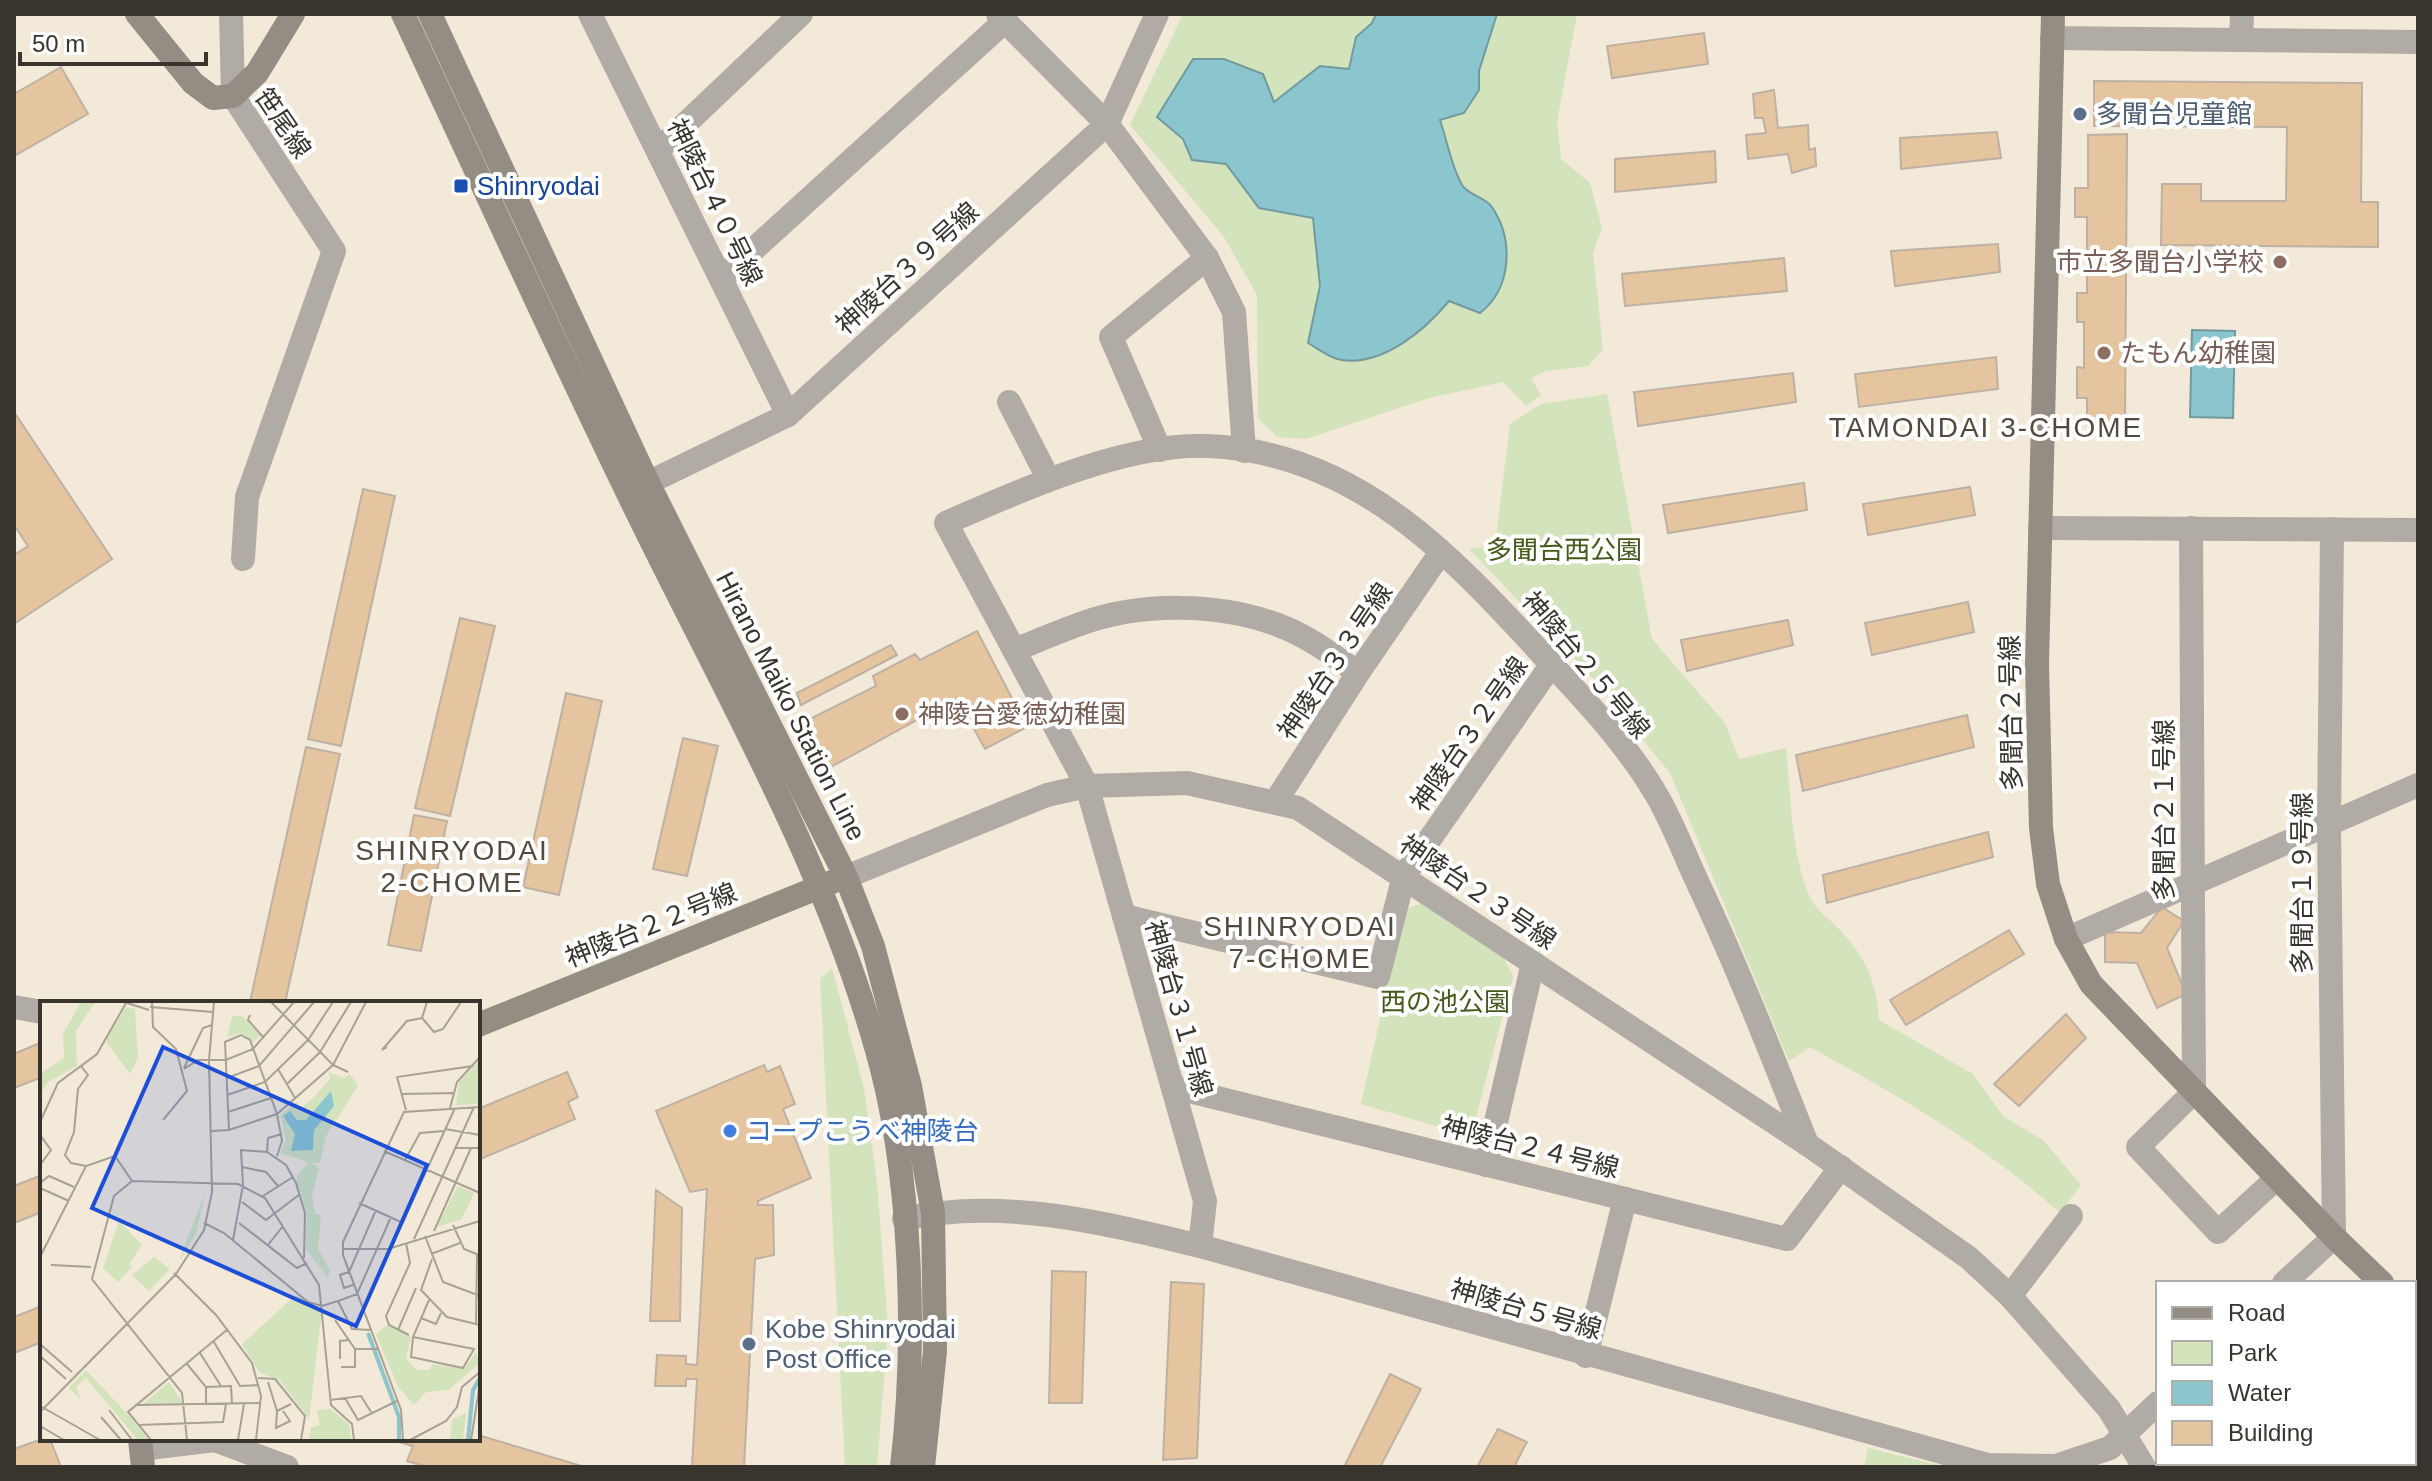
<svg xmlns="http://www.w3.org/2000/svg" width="2432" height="1481" viewBox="0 0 2432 1481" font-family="Arial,'Noto Sans JP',sans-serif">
  <rect width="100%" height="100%" fill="#f2e9d8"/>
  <g fill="#d3e3bb">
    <polygon points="1183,14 1577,14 1557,121 1561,159 1590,183 1602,228 1593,253 1603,349 1588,366 1546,371 1531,378 1541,395 1526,406 1503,382 1429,398 1306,439 1277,437 1258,418 1257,295 1224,237 1130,125"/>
    <path d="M1607,394L1652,639L1725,723L1739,759L1786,748C1791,793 1791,861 1812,901C1817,910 1829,919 1837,927C1865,955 1877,981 1879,1020L1973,1074L2003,1116L2044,1141L2081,1185L2060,1213C1985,1145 1898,1096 1810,1047L1789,1061L1670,773L1589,674L1469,549L1495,546L1510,424L1541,404Z"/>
    <polygon points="1423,903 1504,958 1513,976 1474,1125 1456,1132 1361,1104 1405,909"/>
    <polygon points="832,968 864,1088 877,1182 888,1327 877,1467 845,1467 820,979"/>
    <polygon points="1868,1448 1946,1467 1864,1467"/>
  </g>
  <g fill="#8bc5ce" stroke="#729a9e" stroke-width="2">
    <path d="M1376,14H1497L1479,71V90L1464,113L1440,120C1447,140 1451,166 1462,185C1468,195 1485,197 1492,207C1514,240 1512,288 1480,313L1449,301C1425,330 1383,366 1342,360C1331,359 1317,348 1308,343L1320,286L1313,218L1259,208L1226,164L1192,160L1183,139L1157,117L1193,59H1224L1263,74L1274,102L1320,66L1349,69L1356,37L1372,23Z"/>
    <polygon points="2192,330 2235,331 2233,418 2190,417"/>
  </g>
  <g fill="#e5c4a0" stroke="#beb1a3" stroke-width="2">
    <polygon points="1704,33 1708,64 1612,78 1607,46"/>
    <polygon points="61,67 88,114 14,156 14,94"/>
    <polygon points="2094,81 2362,83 2361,202 2378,202 2378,247 2161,245 2162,184 2201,184 2201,201 2286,201 2287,127 2094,126"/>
    <polygon points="1774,90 1778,128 1808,125 1809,150 1815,148 1816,166 1792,173 1788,154 1748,159 1746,135 1766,133 1763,118 1755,118 1753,94"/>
    <polygon points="1997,132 2001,158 1901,169 1900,138"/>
    <polygon points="2127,134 2125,426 2087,425 2087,398 2077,398 2077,367 2084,368 2084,322 2077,322 2077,293 2087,293 2087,217 2075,217 2075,188 2088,188 2088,135"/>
    <polygon points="1715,151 1716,182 1615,192 1615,159"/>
    <polygon points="1998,244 2000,272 1895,286 1891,251"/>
    <polygon points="1784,258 1787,291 1625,306 1622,274"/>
    <polygon points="1996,357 1998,389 1859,407 1855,374"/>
    <polygon points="1793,373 1796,402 1638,426 1634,392"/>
    <polygon points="14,412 112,559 14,624 14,555 28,546 14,525"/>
    <polygon points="1804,483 1807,510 1668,533 1663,505"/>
    <polygon points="1970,487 1975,515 1868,535 1863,504"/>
    <polygon points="363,489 395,496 341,746 308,739"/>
    <polygon points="1968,602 1974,632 1872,655 1865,623"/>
    <polygon points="460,618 495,626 450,816 415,808"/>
    <polygon points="1788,620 1793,645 1687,671 1681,640"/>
    <polygon points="977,631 1027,727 985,749 957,698 829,768 804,722 876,686 873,676 915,654 920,660"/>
    <polygon points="891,645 897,655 801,705 797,693"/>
    <polygon points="566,693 602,701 559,895 523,887"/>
    <polygon points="1967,715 1974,747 1803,791 1796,755"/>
    <polygon points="683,738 718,746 687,876 653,869"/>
    <polygon points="306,747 340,754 285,1003 250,1002"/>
    <polygon points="414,815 447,821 421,951 388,945"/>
    <polygon points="1988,832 1993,857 1827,903 1823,875"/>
    <polygon points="2162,907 2184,921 2167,948 2186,994 2157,1008 2137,963 2105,962 2105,932 2141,933"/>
    <polygon points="2009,930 2024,954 1906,1025 1890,1000"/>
    <polygon points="2066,1014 2086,1038 2019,1106 1994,1084"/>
    <polygon points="40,1043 42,1077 14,1088 14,1054"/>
    <polygon points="764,1065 767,1072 780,1066 795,1104 783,1109 811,1178 758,1201 758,1205 773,1205 774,1255 755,1259 744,1467 692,1467 697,1379 686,1379 686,1386 655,1386 657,1355 686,1356 686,1364 697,1365 707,1189 690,1192 656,1111"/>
    <polygon points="567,1072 578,1097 568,1102 575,1119 478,1160 478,1109"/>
    <polygon points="42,1175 42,1212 14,1223 14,1186"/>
    <polygon points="656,1190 682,1208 680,1321 650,1321"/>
    <polygon points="1052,1271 1086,1272 1082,1403 1049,1403"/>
    <polygon points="1171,1282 1204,1284 1197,1458 1163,1460"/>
    <polygon points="42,1306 42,1342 14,1353 14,1317"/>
    <polygon points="1390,1374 1421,1389 1380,1467 1344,1467"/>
    <polygon points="1498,1429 1527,1442 1514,1467 1477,1467"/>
    <polygon points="478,1435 585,1467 427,1467 407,1461 413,1446 399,1442 400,1439 478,1439"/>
    <polygon points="42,1439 50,1439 61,1467 14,1467 14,1449"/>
  </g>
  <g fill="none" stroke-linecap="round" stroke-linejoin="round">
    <g stroke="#b0aca5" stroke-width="24">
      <polyline points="231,14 233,96 334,251 247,497 243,559"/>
      <polyline points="590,14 788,415"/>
      <polyline points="998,14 1107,124 1207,258 1234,312 1244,451"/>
      <polyline points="2052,38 2418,42"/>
      <polyline points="2241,40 2242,14"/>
      <polyline points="658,150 801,14"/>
      <polyline points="721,279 1005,21"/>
      <polyline points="1009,402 1048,478"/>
      <polyline points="1160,450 1111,337 1207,258"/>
      <polyline points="629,492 788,415 1107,124 1157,14"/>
      <polyline points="2040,528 2418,530"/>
      <polyline points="2191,528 2194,1092 2138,1147 2218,1232 2277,1178"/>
      <path d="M1014,650C1037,641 1060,631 1083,623C1143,602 1219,603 1278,625C1308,636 1333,655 1358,673"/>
      <polyline points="1276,801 1358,673 1441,552"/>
      <polyline points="846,877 1047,795 1087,786 1187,783 1298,808 1807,1144 1969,1258 2010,1296 2109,1409 2144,1467"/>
      <polyline points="1124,916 1378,977 1404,876 1552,664"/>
      <polyline points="2066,939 2418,785"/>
      <polyline points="14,1007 42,1012"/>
      <polyline points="1173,1087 1787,1239 1841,1167"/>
      <polyline points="1486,1165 1533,963"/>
      <path d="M904,1219C1001,1197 1106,1223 1200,1246L1988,1465L2056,1466L2110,1448L2158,1403"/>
      <path d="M1200,1246L1205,1201L1087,786L946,523C1021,490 1125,443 1208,446C1355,452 1449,553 1542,654C1583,698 1626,743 1656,794C1672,821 1683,851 1696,879C1737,966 1772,1055 1807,1144"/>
      <polyline points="2284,1283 2334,1237 2329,826 2332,529"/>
      <polyline points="2010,1296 2071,1216"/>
      <polyline points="1586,1356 1625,1199"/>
      <polyline points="141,1449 215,1440 287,1467"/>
      <polyline points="2345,1463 2350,1467"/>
    </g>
    <g stroke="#938d83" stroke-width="24">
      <polyline points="137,14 193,83 213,98 233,96 257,73 293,14"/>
      <path d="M403,14C482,182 558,351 640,518C724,690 823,861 876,1047C912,1170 917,1340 902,1467"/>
      <polyline points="430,14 647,481 846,877 873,946 910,1086 933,1213 935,1351 923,1467"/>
      <polyline points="2053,14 2037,664 2041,828 2048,884 2066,939 2091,984 2334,1237 2382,1283"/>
      <polyline points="478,1025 832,882"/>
      <polyline points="2414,1313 2418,1316"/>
      <polyline points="140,1439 143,1467"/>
    </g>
  </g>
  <g fill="#5c6f8a" stroke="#fff" stroke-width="3">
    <circle cx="2080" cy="114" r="8"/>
    <circle cx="749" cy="1344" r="8"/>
  </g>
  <rect fill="#1a4fb4" stroke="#fff" stroke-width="3" x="453" y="178" width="16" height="16" rx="4"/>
  <g fill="#8d6e63" stroke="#fff" stroke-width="3">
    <circle cx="2280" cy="262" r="8"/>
    <circle cx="2104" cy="353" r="8"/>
    <circle cx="902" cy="714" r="8"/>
  </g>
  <circle fill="#3f7fe0" stroke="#fff" stroke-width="3" cx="730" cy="1131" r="8"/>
  <g text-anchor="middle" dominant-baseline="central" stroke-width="8" stroke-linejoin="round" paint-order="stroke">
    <g font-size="26" fill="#4e5e75" stroke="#fff" text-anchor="start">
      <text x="2096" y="114">多聞台児童館</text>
      <text x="765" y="1329">Kobe Shinryodai<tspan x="765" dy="30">Post Office</tspan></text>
    </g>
    <g font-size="26" fill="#38342e" stroke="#fff">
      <text transform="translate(283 123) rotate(56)">笹尾線</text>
      <text transform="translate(715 202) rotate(64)">神陵台４０号線</text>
      <text transform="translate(907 268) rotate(-42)">神陵台３９号線</text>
      <text transform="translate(1335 661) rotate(-56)">神陵台３３号線</text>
      <text transform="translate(1586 665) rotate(50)">神陵台２５号線</text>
      <text transform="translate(791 706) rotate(63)">Hirano Maiko Station Line</text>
      <text transform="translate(2011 713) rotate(-91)">多聞台２号線</text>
      <text transform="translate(1469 734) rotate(-55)">神陵台３２号線</text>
      <text transform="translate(2164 810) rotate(-90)">多聞台２１号線</text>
      <text transform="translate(2302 883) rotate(-90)">多聞台１９号線</text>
      <text transform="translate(1478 892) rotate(34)">神陵台２３号線</text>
      <text transform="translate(651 925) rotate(-22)">神陵台２２号線</text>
      <text transform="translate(1179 1008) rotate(74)">神陵台３１号線</text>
      <text transform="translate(1530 1147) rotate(14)">神陵台２４号線</text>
      <text transform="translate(1526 1309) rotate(16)">神陵台５号線</text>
    </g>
    <g font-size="26" fill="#164399" stroke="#fff" text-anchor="start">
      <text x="477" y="186">Shinryodai</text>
    </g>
    <g font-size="26" fill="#785e54" stroke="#fff" text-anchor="start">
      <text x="2264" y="262" text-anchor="end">市立多聞台小学校</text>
      <text x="2120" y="353">たもん幼稚園</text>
      <text x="918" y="714">神陵台愛徳幼稚園</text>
    </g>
    <g font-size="26" fill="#45591b" stroke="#fff">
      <text x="1564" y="550">多聞台西公園</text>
      <text x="1445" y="1002">西の池公園</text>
    </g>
    <g font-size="26" fill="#366cbe" stroke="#fff" text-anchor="start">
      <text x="746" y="1131">コープこうべ神陵台</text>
    </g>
    <g font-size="28" letter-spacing="2" fill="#524b3d" stroke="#fff">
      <text x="1986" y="427">TAMONDAI 3-CHOME</text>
      <text x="452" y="850">SHINRYODAI<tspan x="452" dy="32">2-CHOME</tspan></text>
      <text x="1300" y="926">SHINRYODAI<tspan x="1300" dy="32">7-CHOME</tspan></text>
    </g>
  </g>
  <g transform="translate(40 1001)">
    <rect width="440" height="440" fill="#f2e9d8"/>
    <path d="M41,1H55L36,30L37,65L8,81L0,94V73L24,57L23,33ZM86,6L95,8L98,57L90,73L65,39ZM201,14L220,34L213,42L202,32L187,36L192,16ZM440,59V103L416,104L419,81ZM288,71L304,77L310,73L318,85L286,135L280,162H271L279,167L272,195L275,213L281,214L278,248L290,269L288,277L266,248L267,211L256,177L268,161L240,152L246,139L240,114L256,101L262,106L275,95L290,78ZM418,185L434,192L422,218L397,226ZM165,192L156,233L140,259V257ZM79,220L102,244L89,263L92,266L78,281L63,267ZM114,256L130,268L109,290L92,274ZM256,294L282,308L269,418L240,380L219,371L202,343ZM347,324L371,336L366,357L376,369H390L392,363L424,368L436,351L440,362L408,389L386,391L374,404L358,386L336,333ZM46,369L92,418L109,439H98L46,377L36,386L41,399L29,387ZM129,381L143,402L103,403ZM290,408L309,423L311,439H269L271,427L280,424L277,409ZM426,412L423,438L410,439L412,419Z" fill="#d3e3bb"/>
    <path d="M291,90L294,105L274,129L273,149L251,150L255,133L243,115L250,110L257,119H266Z" fill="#8bc5ce"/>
    <path fill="none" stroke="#8bc5ce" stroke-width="4" d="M328,332L359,416V439M428,439L433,389L440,377"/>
    <path fill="none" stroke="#a8a194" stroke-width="2" d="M84,1L109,9M112,1L113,26L136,48L147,90L123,119M231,1L293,64L308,71M387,1L382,17L394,31L403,28L421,1M110,6L173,11M210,14L208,19L223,36M347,46L342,49L367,20L382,17M41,65L48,74L38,88L34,131L25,154L31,162L46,165M144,67L163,27L172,24M144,68L158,59H186L213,48L254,1M238,68L255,97M187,77L219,65L274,1M247,83L280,51L311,1M362,93L413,92M187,94L225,81L268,39L293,1M410,107L417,81L440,56M366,109L357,76L433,65M188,111L231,97M0,121L18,82L57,53L86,2M405,128L440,134M189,129L185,41L201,34L210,39L237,113L242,140L237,155M171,130L189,129L237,113L293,64L326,1M0,134L11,149L0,164M415,147H440M344,150L440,192M227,151L228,137L242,133M365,159L380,132L404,130M202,166L226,171L238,185M0,182L9,175L34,186M0,187L29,200M223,195L253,176M202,201L226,219L260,193M319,202L363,222M164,222L184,232L268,301L282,305L298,300M199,222L257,267L267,262M413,224L424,248L439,254M394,230L431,147M385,235L403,281L440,295M374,238L434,106M193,239L203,184L201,149L227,151L246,164L256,182L265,212L264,257M366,242L370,262L346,315L349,324L369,334M228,244L243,225M351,247L415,107M302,248H351M391,253L420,242M0,256L46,165L75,155L92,180M392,258L381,289L407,316L440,324M11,264L51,266M134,272L176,314L212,362L221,395L216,439M313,284L304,287L300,274L309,271L336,209M323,308L351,247L440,220M381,317L396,323L401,312M295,319L315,348H339M436,324L437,254M331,329L312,328L298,300L317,293L351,216M358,329L376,287M373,336L434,348L423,367L371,356L373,336L389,299M174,341L200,385L219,384M0,343L32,371M160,352L181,385M0,355L26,378M300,358V340L309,339M147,363L166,386V404M301,366H315V348M218,377L235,378L265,415L261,439M228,381L237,410M166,386L191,385L192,403M305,397L318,419L357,400M290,399L321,395L331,411M97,404L221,402M2,406L60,439M69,409L92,439M243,410L250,420L236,427L237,410L251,403M0,411L136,273L164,229L172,191L169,59L174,1M61,416L81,439M99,424L183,421L186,403M0,425L24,439M111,439L88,411L188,328M147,439L142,392L52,278L74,195L92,180L198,183L225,197L279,284L291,404L312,423L314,439M198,439L204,403M363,439L361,409L303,254V241L364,111L440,106M370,439L406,420L417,406L422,386L440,371M431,439L440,382"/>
    <path fill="#1d4ed8" fill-opacity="0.15" stroke="#1d4ed8" stroke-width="4" d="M123,46L387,164L316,325L52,207Z"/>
    <rect width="440" height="440" fill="none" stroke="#38342e" stroke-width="4"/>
  </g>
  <rect width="2432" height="1481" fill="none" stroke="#38342e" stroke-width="32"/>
  <rect x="2156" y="1281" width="260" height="184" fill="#ffffff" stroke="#afaeab" stroke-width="2"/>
  <rect x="2172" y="1307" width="40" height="12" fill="#938d83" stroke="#afaeab" stroke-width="2"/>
  <text x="2228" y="1321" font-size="24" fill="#38342e">Road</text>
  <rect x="2172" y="1341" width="40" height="24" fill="#d3e3bb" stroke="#afaeab" stroke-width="2"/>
  <text x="2228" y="1361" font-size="24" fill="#38342e">Park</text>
  <rect x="2172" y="1381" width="40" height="24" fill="#8bc5ce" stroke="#afaeab" stroke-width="2"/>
  <text x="2228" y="1401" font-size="24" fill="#38342e">Water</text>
  <rect x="2172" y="1421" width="40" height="24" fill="#e5c4a0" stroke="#afaeab" stroke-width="2"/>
  <text x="2228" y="1441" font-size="24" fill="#38342e">Building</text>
  <path d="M20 52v12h186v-12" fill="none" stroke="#38342e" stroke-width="4"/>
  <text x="32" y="52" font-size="24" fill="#38342e" stroke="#ffffff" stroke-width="6" paint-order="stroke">50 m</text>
</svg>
